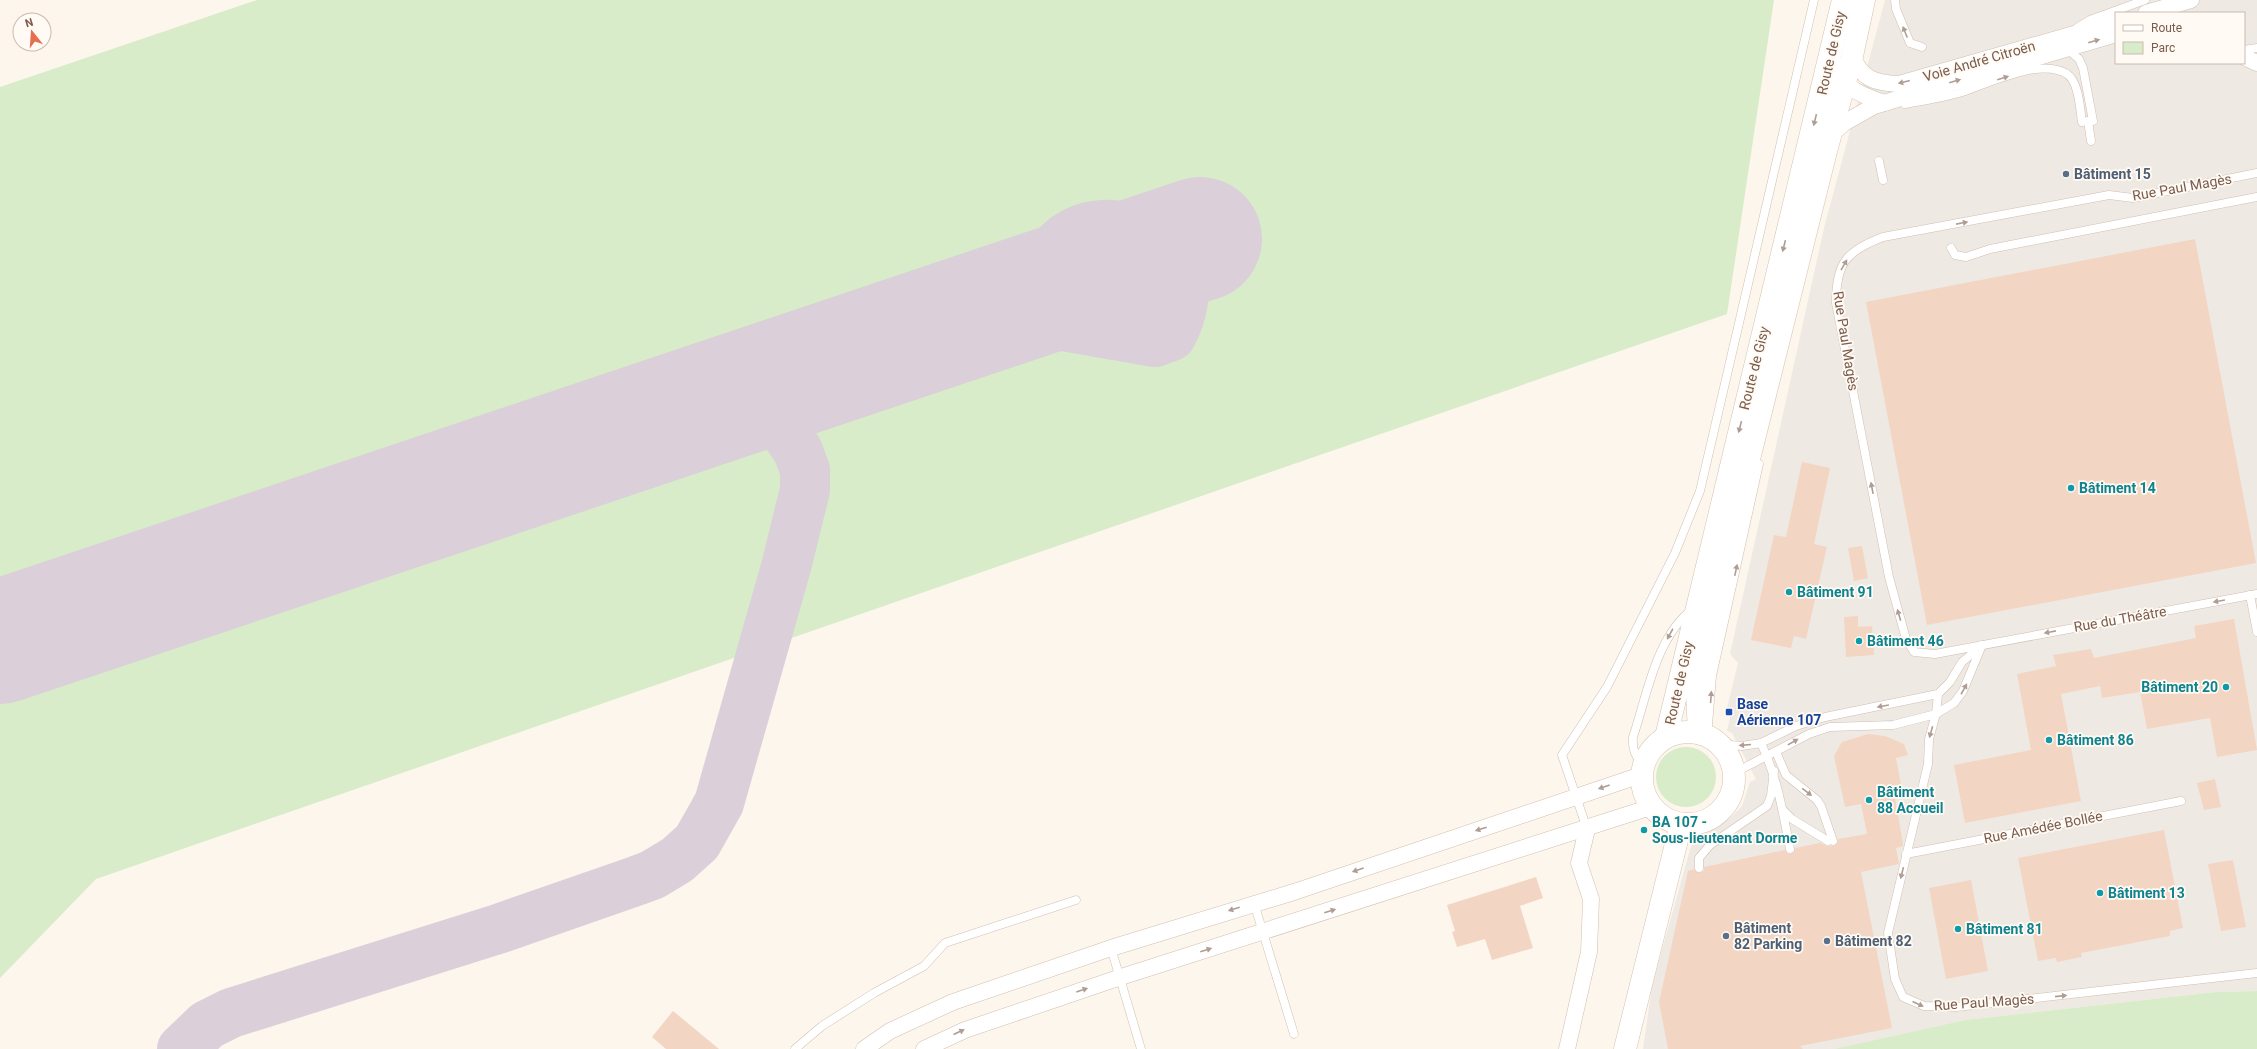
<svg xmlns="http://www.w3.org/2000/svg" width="2257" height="1049" viewBox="0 0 2257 1049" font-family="Roboto,sans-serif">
  <rect width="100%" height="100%" fill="#fdf6ec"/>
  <path fill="#efe9e4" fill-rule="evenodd" d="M1885,0H2257V991L2216,992L1965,1020L1834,1049H1643L1652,986L1691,846L1698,839L1730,818L1742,806L1750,782L1756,779L1732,733L1727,731L1732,709L1727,708L1738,663L1730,654L1824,228ZM2116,13H2244V63H2116Z"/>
  <g fill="#d8ecc9">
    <polygon points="257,0 1774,0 1727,314 96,879 0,978 0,87"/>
    <circle cx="1686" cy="777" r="30"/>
    <polygon points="2257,991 2257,1049 1834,1049 1965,1020 2216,992"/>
  </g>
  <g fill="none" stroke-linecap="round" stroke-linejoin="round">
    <g stroke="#dbcfda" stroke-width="50">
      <path d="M982,312L1155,342L1171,336C1179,322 1185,303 1183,287C1173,228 1094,202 1054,249C1043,262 1040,279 1035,294"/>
      <polyline points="182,1049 207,1025 231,1013 498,929 633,882 652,875 677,860 697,842 719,803 786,567 805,490 805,470 798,451 785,432 764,417 745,410 714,408 681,412"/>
    </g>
    <polyline stroke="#dbcfda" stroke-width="124" points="0,642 1200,239"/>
  </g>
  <g fill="#f3d5c3">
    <polygon points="2195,239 2256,563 1927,625 1866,302"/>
    <polygon points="1802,462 1830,468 1814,544 1827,547 1806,639 1794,636 1791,648 1751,640 1774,535 1786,537"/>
    <polygon points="1862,546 1868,578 1854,581 1848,548"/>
    <polygon points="1858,616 1858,627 1872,626 1874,655 1846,657 1844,617"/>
    <polygon points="2234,619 2257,750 2217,757 2210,718 2147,729 2140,692 2102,698 2100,686 2061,694 2081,801 1965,823 1954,765 2031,750 2017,674 2056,666 2053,655 2091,649 2094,658 2196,638 2194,626"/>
    <polygon points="1868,734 1885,736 1904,744 1908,755 1896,758 1903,795 1895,797 1903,844 1903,846 1896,848 1899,864 1861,872 1892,1028 1800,1046 1803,1049 1668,1049 1659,1002 1688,871 1694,869 1699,873 1704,871 1704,867 1785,850 1788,854 1791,854 1795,848 1820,843 1827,846 1834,846 1837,844 1838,839 1867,834 1861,804 1845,807 1834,756 1842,742"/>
    <polygon points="2215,779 2221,807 2204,810 2197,783"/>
    <polygon points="2164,830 2183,928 2170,931 2170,936 2081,953 2082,957 2057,962 2056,958 2038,961 2018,858"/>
    <polygon points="2233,860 2246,927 2221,931 2208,864"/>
    <polygon points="1536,877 1543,898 1520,906 1533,948 1492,960 1485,939 1457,947 1452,932 1455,931 1447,905"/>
    <polygon points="1971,880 1988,971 1946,979 1929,888"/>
    <polygon points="673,1011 719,1049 666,1049 652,1037"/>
  </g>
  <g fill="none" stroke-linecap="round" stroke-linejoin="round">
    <g stroke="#d1beb0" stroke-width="9">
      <g id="lane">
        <polyline points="1895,0 1896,9 1910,43 1922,47"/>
        <polyline points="2077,28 2090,20 2145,0"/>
        <polyline points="2067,49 2079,59 2083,68 2093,121"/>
        <polyline points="2244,50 2257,48"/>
        <path d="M1905,104C1923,101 1941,98 1959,93C1987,84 2040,57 2067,74C2079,82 2080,109 2082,122"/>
        <polyline points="2088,121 2091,141"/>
        <polyline points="1879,161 1883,180"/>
        <path d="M2257,173L2133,198L2109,195L1883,237C1846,251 1836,263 1836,303L1889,577L1906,639L1914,652L1935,654L2257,594"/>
        <polyline points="1951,248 1955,255 1966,257 1990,249 2257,197"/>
        <polyline points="2250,595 2257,632"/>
        <polyline points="1938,694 1936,714 1929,739 1928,764 1888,933 1895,979 1903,997 1924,1006 1956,1007 2257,973"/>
        <polyline points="1708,725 1712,676 1759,464"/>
        <path d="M1761,743C1777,777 1783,812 1790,849"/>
        <polyline points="1719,744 1742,746 1761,743 1796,726 1825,717 1938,694 1950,682 1962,662 1980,647"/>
        <polyline points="1776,752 1786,775 1817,800 1821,806 1833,841"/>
        <path d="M1644,766C1635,756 1632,750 1633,737C1647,696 1656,636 1693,609"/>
        <polyline points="1734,773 1809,734 1830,727 1893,725 1936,714 1954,703 1963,691 1982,645"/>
        <polyline points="1783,810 1792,819 1828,841"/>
        <polyline points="1587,829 1562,755 1607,687 1675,553 1700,491 1814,0"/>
        <polyline points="1906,854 2181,801"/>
        <polyline points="1699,868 1699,858 1710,845 1767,806 1771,796 1774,771"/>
        <polyline points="1254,903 1294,1034"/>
        <polyline points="1111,948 1141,1049"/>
        <polyline points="795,1049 822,1026 874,993 924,966 945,943 1076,900"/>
      </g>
    </g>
    <g stroke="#d1beb0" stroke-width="17">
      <g id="street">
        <polyline points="2146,13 2191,0"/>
        <path d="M1852,56C1862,79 1874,83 1899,84L2116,22"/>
        <polyline points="2244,57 2257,63"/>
        <path d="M1841,74C1848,92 1867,96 1884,103"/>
        <polyline points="1831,135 1844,123 1874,106 2116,34"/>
        <polyline points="864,1049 890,1031 953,1002 1111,948 1297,891 1641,775"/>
        <polyline points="924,1049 965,1030 1121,977 1651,807"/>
        <polyline points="1567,1049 1589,952 1591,899 1579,863 1587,829"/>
      </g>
    </g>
    <g stroke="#d6c0b0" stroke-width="23">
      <g id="secondary">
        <circle cx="1688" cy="778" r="46"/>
        <polyline points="1699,733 1697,693 1732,527 1826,151 1852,56 1864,0"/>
        <polyline points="1666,737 1843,0"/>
        <polyline points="1625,1049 1681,824"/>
      </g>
    </g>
    <use href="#lane" stroke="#fff" stroke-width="8"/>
    <use href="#street" stroke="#fff" stroke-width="16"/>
    <use href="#secondary" stroke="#fff" stroke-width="22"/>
  </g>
  <defs><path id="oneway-solid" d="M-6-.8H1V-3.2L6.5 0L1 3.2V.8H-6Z"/></defs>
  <g fill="#af9d94">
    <use href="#oneway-solid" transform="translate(1905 32) rotate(-112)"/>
    <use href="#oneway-solid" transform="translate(2094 41) rotate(-16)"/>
    <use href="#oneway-solid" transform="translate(2003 78) rotate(-17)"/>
    <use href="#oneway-solid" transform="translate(1955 81) rotate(-16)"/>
    <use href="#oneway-solid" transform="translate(1904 82) rotate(166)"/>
    <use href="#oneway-solid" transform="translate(1815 120) rotate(104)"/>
    <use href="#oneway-solid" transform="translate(1962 223) rotate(-11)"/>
    <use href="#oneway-solid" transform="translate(1784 246) rotate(104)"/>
    <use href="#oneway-solid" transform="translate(1844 265) rotate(-60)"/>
    <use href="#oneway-solid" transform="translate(1740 427) rotate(104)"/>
    <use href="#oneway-solid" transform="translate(1872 488) rotate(-101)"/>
    <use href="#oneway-solid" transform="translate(1736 570) rotate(-78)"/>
    <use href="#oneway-solid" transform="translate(2219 601) rotate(170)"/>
    <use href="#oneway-solid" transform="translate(1899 615) rotate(-106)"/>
    <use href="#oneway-solid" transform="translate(2050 632) rotate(169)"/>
    <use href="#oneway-solid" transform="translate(1670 634) rotate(119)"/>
    <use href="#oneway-solid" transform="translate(1964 689) rotate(-61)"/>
    <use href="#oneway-solid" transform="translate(1711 697) rotate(-86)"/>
    <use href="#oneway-solid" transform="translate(1883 706) rotate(170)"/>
    <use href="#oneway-solid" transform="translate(1931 732) rotate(106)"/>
    <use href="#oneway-solid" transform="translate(1793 742) rotate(-29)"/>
    <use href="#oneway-solid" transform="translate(1745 745) rotate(175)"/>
    <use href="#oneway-solid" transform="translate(1604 787) rotate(161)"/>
    <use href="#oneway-solid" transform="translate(1807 792) rotate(37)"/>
    <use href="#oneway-solid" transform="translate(1481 829) rotate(162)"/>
    <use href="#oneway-solid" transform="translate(1358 870) rotate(161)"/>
    <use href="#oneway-solid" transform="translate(1902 873) rotate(104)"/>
    <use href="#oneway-solid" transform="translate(1234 909) rotate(163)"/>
    <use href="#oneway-solid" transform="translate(1330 911) rotate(-18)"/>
    <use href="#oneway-solid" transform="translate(1206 950) rotate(-17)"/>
    <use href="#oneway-solid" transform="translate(1082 990) rotate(-19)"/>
    <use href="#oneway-solid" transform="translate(2061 996) rotate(-6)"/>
    <use href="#oneway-solid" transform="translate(1918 1004) rotate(24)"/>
    <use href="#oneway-solid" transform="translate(959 1032) rotate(-25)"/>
  </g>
  <g fill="#5c6f8a" stroke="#fffaf3" stroke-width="1.5">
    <circle cx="2066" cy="174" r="4"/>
    <circle cx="1726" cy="936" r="4"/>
    <circle cx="1827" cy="941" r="4"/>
  </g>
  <g fill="#0f9aa8" stroke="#fffaf3" stroke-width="1.5">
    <circle cx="2071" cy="488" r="4"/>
    <circle cx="1789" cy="592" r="4"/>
    <circle cx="1859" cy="641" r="4"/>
    <circle cx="2226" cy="687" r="4"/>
    <circle cx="2049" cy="740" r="4"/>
    <circle cx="1869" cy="800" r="4"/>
    <circle cx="1644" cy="830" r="4"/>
    <circle cx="2100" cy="893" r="4"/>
    <circle cx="1958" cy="929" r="4"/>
  </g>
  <rect fill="#1a4fb4" stroke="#fffaf3" stroke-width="1.5" x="1725" y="708" width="8" height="8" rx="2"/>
  <g text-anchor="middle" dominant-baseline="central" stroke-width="3.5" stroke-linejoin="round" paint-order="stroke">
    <g font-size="14" fill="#7a5c4d" stroke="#fffaf3">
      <text transform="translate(1831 53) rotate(-77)">Route de Gisy</text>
      <text transform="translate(1979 61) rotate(-16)">Voie André Citroën</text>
      <text transform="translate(2182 187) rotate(-10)">Rue Paul Magès</text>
      <text transform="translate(1846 341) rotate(81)">Rue Paul Magès</text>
      <text transform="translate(1754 368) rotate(-76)">Route de Gisy</text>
      <text transform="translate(2120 619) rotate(-10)">Rue du Théâtre</text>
      <text transform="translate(1679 683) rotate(-77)">Route de Gisy</text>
      <text transform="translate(2043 827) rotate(-11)">Rue Amédée Bollée</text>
      <text transform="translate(1984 1002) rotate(-4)">Rue Paul Magès</text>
    </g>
    <g font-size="14" font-weight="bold" fill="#4e5e75" stroke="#fffaf3" text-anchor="start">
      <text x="2074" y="174">Bâtiment 15</text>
      <text x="1734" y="928">Bâtiment<tspan x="1734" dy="16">82 Parking</tspan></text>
      <text x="1835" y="941">Bâtiment 82</text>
    </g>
    <g font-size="14" font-weight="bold" fill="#0d838f" stroke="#fffaf3" text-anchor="start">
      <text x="2079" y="488">Bâtiment 14</text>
      <text x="1797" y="592">Bâtiment 91</text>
      <text x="1867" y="641">Bâtiment 46</text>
      <text x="2218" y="687" text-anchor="end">Bâtiment 20</text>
      <text x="2057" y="740">Bâtiment 86</text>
      <text x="1877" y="792">Bâtiment<tspan x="1877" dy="16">88 Accueil</tspan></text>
      <text x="1652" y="822">BA 107 -<tspan x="1652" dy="16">Sous-lieutenant Dorme</tspan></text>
      <text x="2108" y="893">Bâtiment 13</text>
      <text x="1966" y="929">Bâtiment 81</text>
    </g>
    <g font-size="14" font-weight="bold" fill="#164399" stroke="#fffaf3" text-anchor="start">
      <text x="1737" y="704">Base<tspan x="1737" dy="16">Aérienne 107</tspan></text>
    </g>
  </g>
  <rect x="2115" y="12" width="130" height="52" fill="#fffaf3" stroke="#cabbb1"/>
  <rect x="2123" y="25" width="20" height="6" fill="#ffffff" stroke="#cabbb1"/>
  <text x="2151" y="32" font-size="12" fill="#7a5c4d">Route</text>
  <rect x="2123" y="42" width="20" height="12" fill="#d8ecc9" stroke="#cabbb1"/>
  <text x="2151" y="52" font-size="12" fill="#7a5c4d">Parc</text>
  <g transform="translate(32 32) rotate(343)"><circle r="19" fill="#fffaf3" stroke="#cabbb1"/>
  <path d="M0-3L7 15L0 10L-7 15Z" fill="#e76f51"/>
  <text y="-6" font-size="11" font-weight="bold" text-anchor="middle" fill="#7a5c4d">N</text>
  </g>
</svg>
